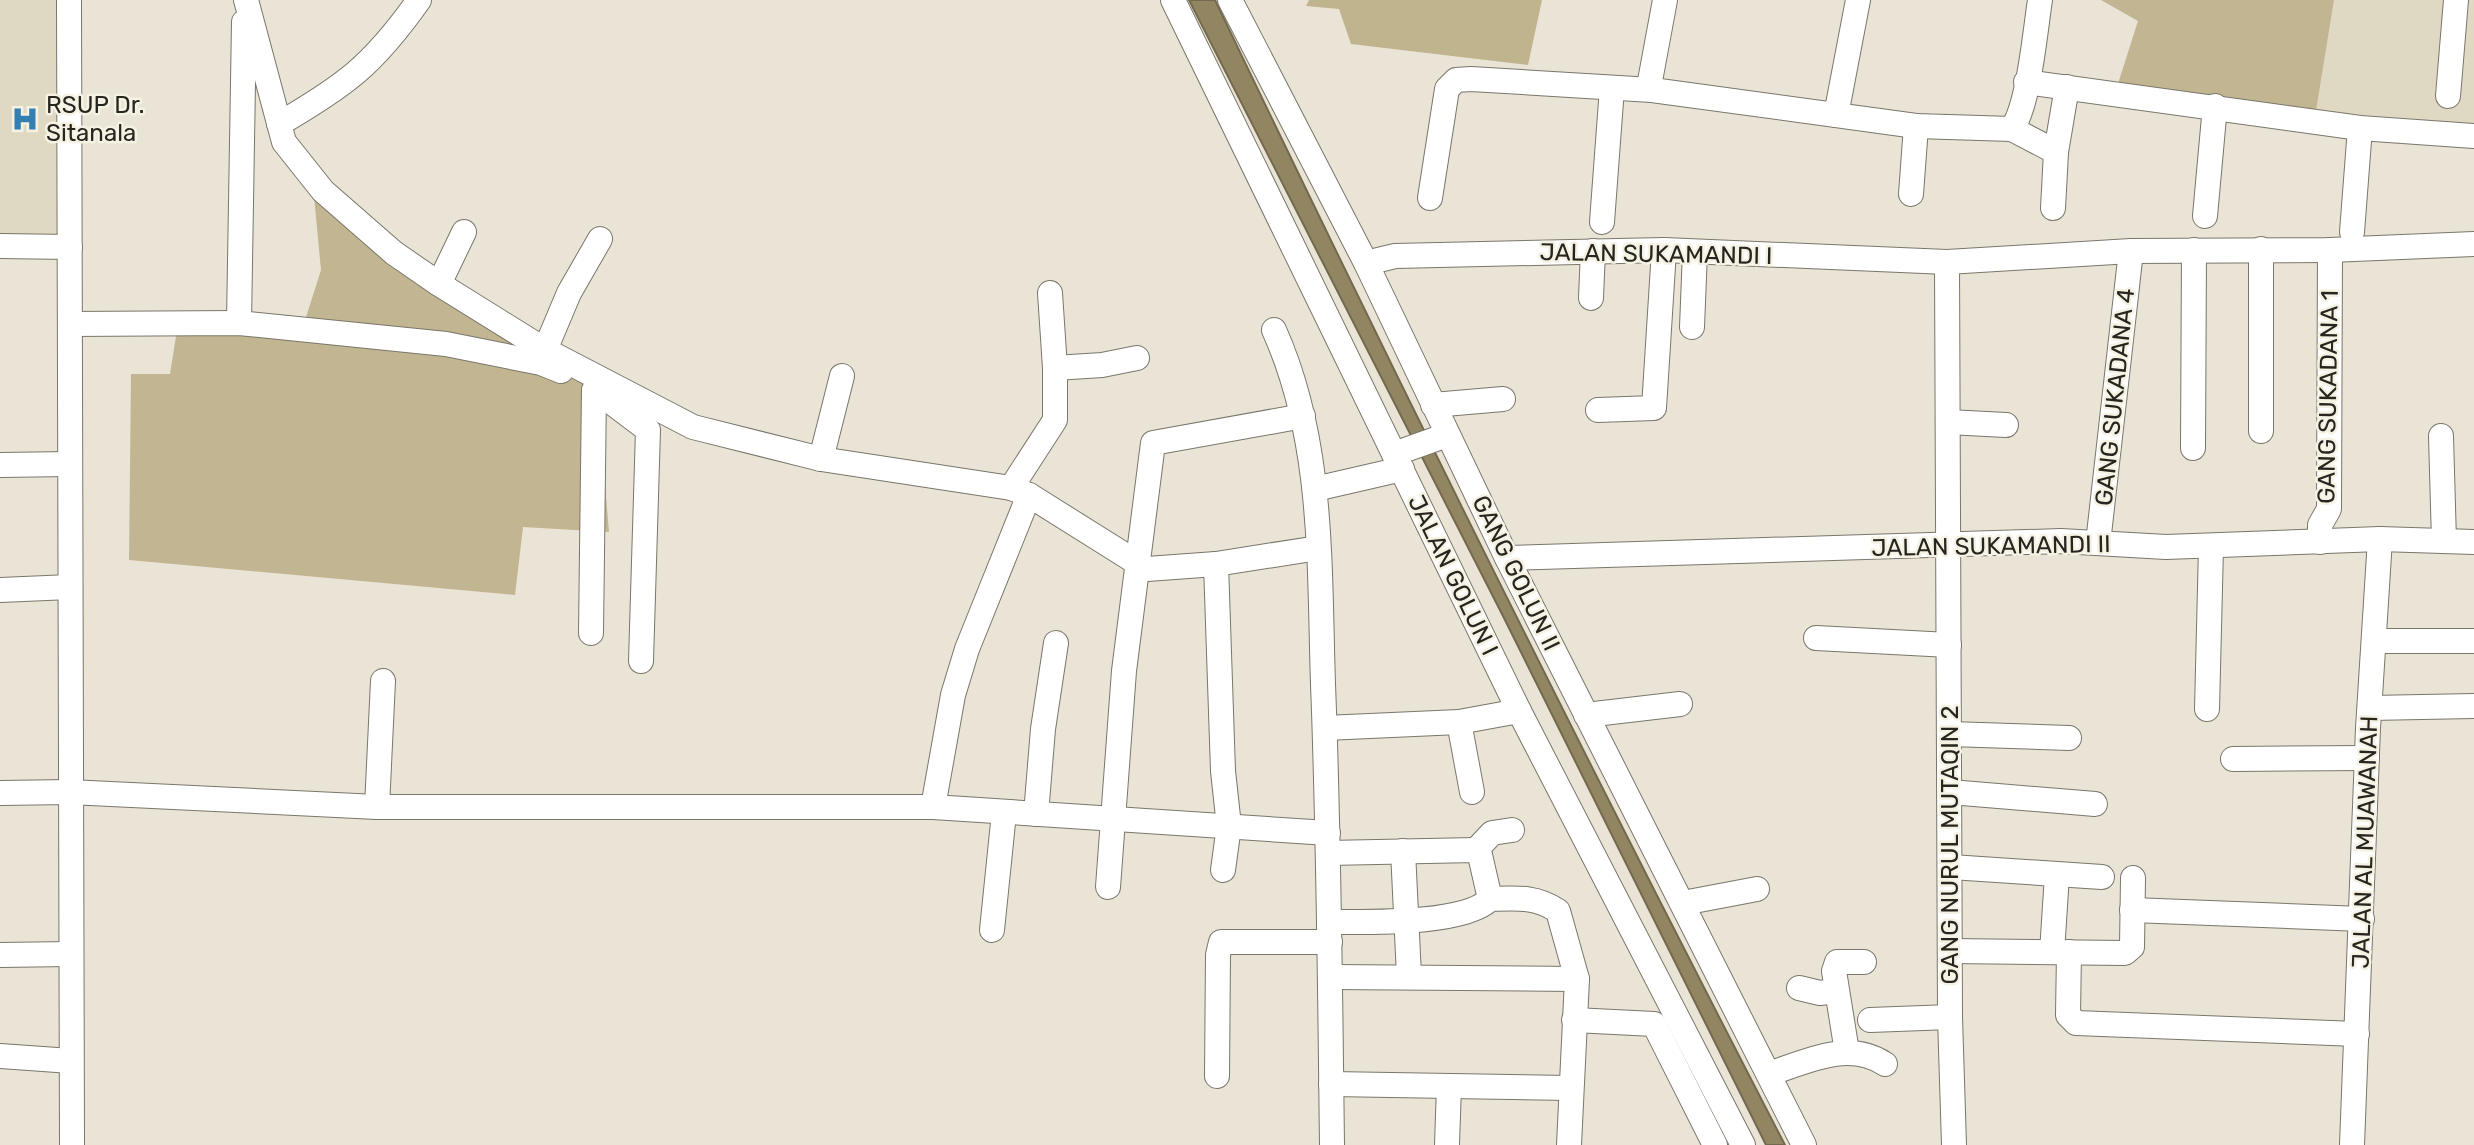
<svg xmlns="http://www.w3.org/2000/svg" width="2474" height="1145" viewBox="0 0 2474 1145" font-family="Rubik,sans-serif">
  <rect width="100%" height="100%" fill="#e9e4d6"/>
  <g fill="#dfd8c2">
    <polygon points="0,0 56,0 57,243 0,246"/>
    <polygon points="2334,0 2474,0 2474,124 2316,111"/>
  </g>
  <g fill="#c2b591">
    <polygon points="2101,0 2334,0 2316,111 2116,90 2138,21"/>
    <polygon points="314,196 596,376 609,532 523,527 515,595 129,560 131,374 170,374 177,330 301,333 321,270"/>
  </g>
  <polygon fill="#c0b48e" points="1309,0 1542,0 1528,65 1351,44 1339,9 1306,6"/>
  <path fill="#928662" stroke="#72694e" stroke-width="2" d="M1189,0H1215C1399,385 1589,766 1785,1145H1766L1503,616Z"/>
  <g fill="none" stroke-linecap="round" stroke-linejoin="round">
    <g stroke="#7a766a" stroke-width="26">
      <g id="minor">
        <polyline points="69,0 72,1145"/>
        <polyline points="246,0 284,142 323,191 394,253 439,284 545,350 693,427 821,459 1011,488 1029,495 1147,569 1216,564 1318,548"/>
        <polyline points="1173,0 1519,711 1743,1145"/>
        <polyline points="1230,0 1366,263 1507,558 1804,1145"/>
        <polyline points="2026,82 2360,128 2474,136"/>
        <polyline points="1652,90 1650,81 1665,0"/>
        <polyline points="2448,96 2456,0"/>
        <polyline points="1836,115 1858,0"/>
        <path d="M279,124C346,85 373,65 419,0"/>
        <path d="M2012,129C2029,104 2035,32 2040,0"/>
        <polyline points="1911,194 1916,126"/>
        <polyline points="1430,198 1447,89 1456,80 1471,79 1652,90 1916,126 2012,129 2056,152"/>
        <polyline points="2053,208 2056,152 2067,87"/>
        <polyline points="2205,216 2215,106"/>
        <polyline points="1602,222 1612,88"/>
        <polyline points="2352,232 2360,128"/>
        <polyline points="0,246 70,247"/>
        <polyline points="1947,262 1950,1017 1954,1145"/>
        <polyline points="1366,263 1395,256 1664,250 1947,262 2131,251 2330,250 2474,244"/>
        <polyline points="439,284 464,232"/>
        <polyline points="1591,298 1593,251"/>
        <polyline points="239,323 244,22"/>
        <polyline points="70,324 239,323 446,344 541,363 561,371"/>
        <polyline points="1692,327 1695,252"/>
        <path d="M1274,330C1324,441 1319,564 1323,684C1329,837 1330,991 1332,1145"/>
        <polyline points="545,350 569,293 600,239"/>
        <polyline points="1055,368 1102,365 1137,358"/>
        <polyline points="599,393 648,430 641,661"/>
        <polyline points="1433,405 1503,399"/>
        <polyline points="1598,410 1654,408 1664,250"/>
        <polyline points="1948,422 2006,425"/>
        <polyline points="2261,431 2261,249"/>
        <polyline points="2441,436 2444,541"/>
        <polyline points="2193,448 2194,250"/>
        <polyline points="1394,454 1447,435"/>
        <polyline points="821,459 842,376"/>
        <polyline points="0,465 70,464"/>
        <polyline points="1011,488 1055,420 1055,368 1050,293"/>
        <polyline points="1315,489 1402,469"/>
        <polyline points="2320,542 2320,525 2329,509 2330,250"/>
        <polyline points="2098,543 2131,251"/>
        <polyline points="1507,558 2061,541 2166,547 2380,539 2474,542"/>
        <polyline points="1216,564 1223,771 1229,826 1223,870"/>
        <polyline points="0,590 70,587"/>
        <polyline points="591,633 594,390"/>
        <polyline points="1816,638 1949,645"/>
        <polyline points="2374,641 2474,641"/>
        <polyline points="2370,708 2474,706"/>
        <polyline points="2207,709 2211,547"/>
        <polyline points="1586,715 1680,704"/>
        <polyline points="1459,722 1472,792"/>
        <polyline points="1325,728 1459,722 1519,711"/>
        <polyline points="1950,734 2069,738"/>
        <polyline points="2233,759 2367,758"/>
        <polyline points="1950,792 2095,804"/>
        <polyline points="0,793 69,792 377,807 933,807 1328,833"/>
        <polyline points="377,807 383,681"/>
        <polyline points="933,807 953,695 967,649 1029,495"/>
        <polyline points="1036,814 1043,729 1056,643"/>
        <polyline points="1476,850 1492,833 1512,830"/>
        <polyline points="1403,851 1409,976"/>
        <polyline points="1328,853 1476,850 1480,855 1490,899"/>
        <polyline points="1951,867 2102,877"/>
        <polyline points="1108,887 1124,671 1153,443 1303,416"/>
        <polyline points="1683,903 1757,889"/>
        <polyline points="2132,910 2362,919"/>
        <path d="M1329,922C1367,922 1465,925 1490,899C1517,898 1536,896 1558,911L1577,979L1569,1145"/>
        <polyline points="992,930 1004,813"/>
        <polyline points="1951,951 2125,953 2132,947 2133,878"/>
        <polyline points="2052,952 2057,875"/>
        <polyline points="2069,952 2068,1015 2076,1023 2357,1034"/>
        <polyline points="0,955 70,954"/>
        <polyline points="1330,977 1577,979"/>
        <polyline points="1799,988 1820,993 1836,991"/>
        <polyline points="1574,1020 1654,1024 1715,1145"/>
        <polyline points="1870,1020 1950,1017"/>
        <polyline points="1847,1052 1834,971 1837,962 1864,962"/>
        <polyline points="0,1056 71,1061"/>
        <path d="M1769,1074C1807,1061 1849,1040 1885,1064"/>
        <polyline points="1217,1076 1218,955 1221,942 1330,942"/>
        <polyline points="1331,1084 1569,1088"/>
        <polyline points="1447,1145 1449,1086"/>
        <polyline points="2352,1145 2368,728 2380,539"/>
      </g>
    </g>
    <use href="#minor" stroke="#fff" stroke-width="24"/>
  </g>
  <defs>
    <g id="hospital-bare" transform="scale(2.1)"><path d="M-5-5h3v3.5h4V-5h3V5h-3V1.5h-4V5h-3Z" fill="#337fb2" stroke="#f6f2e3" stroke-width="2.5" paint-order="stroke"/></g>
  </defs>
  <g fill-rule="evenodd">
    <use href="#hospital-bare" x="25" y="119"/>
  </g>
  <g text-anchor="middle" dominant-baseline="central" stroke-width="5" stroke-linejoin="round" paint-order="stroke">
    <g font-size="24" fill="#272520" stroke="#f6f2e3" text-anchor="start">
      <text x="46" y="105">RSUP Dr.<tspan x="46" dy="28">Sitanala</tspan></text>
    </g>
    <g font-size="24" fill="#272520" stroke="#f6f2e3">
      <text transform="translate(1656 254) rotate(1)">JALAN SUKAMANDI I</text>
      <text transform="translate(2115 397) rotate(-84)">GANG SUKADANA 4</text>
      <text transform="translate(2328 397) rotate(-89)">GANG SUKADANA 1</text>
      <text transform="translate(1991 546) rotate(-1)">JALAN SUKAMANDI II</text>
      <text transform="translate(1516 573) rotate(64)">GANG GOLUN II</text>
      <text transform="translate(1453 575) rotate(64)">JALAN GOLUN I</text>
      <text transform="translate(2365 842) rotate(-88)">JALAN AL MUAWANAH</text>
      <text transform="translate(1950 845) rotate(-90)">GANG NURUL MUTAQIN 2</text>
    </g>
  </g>
</svg>
